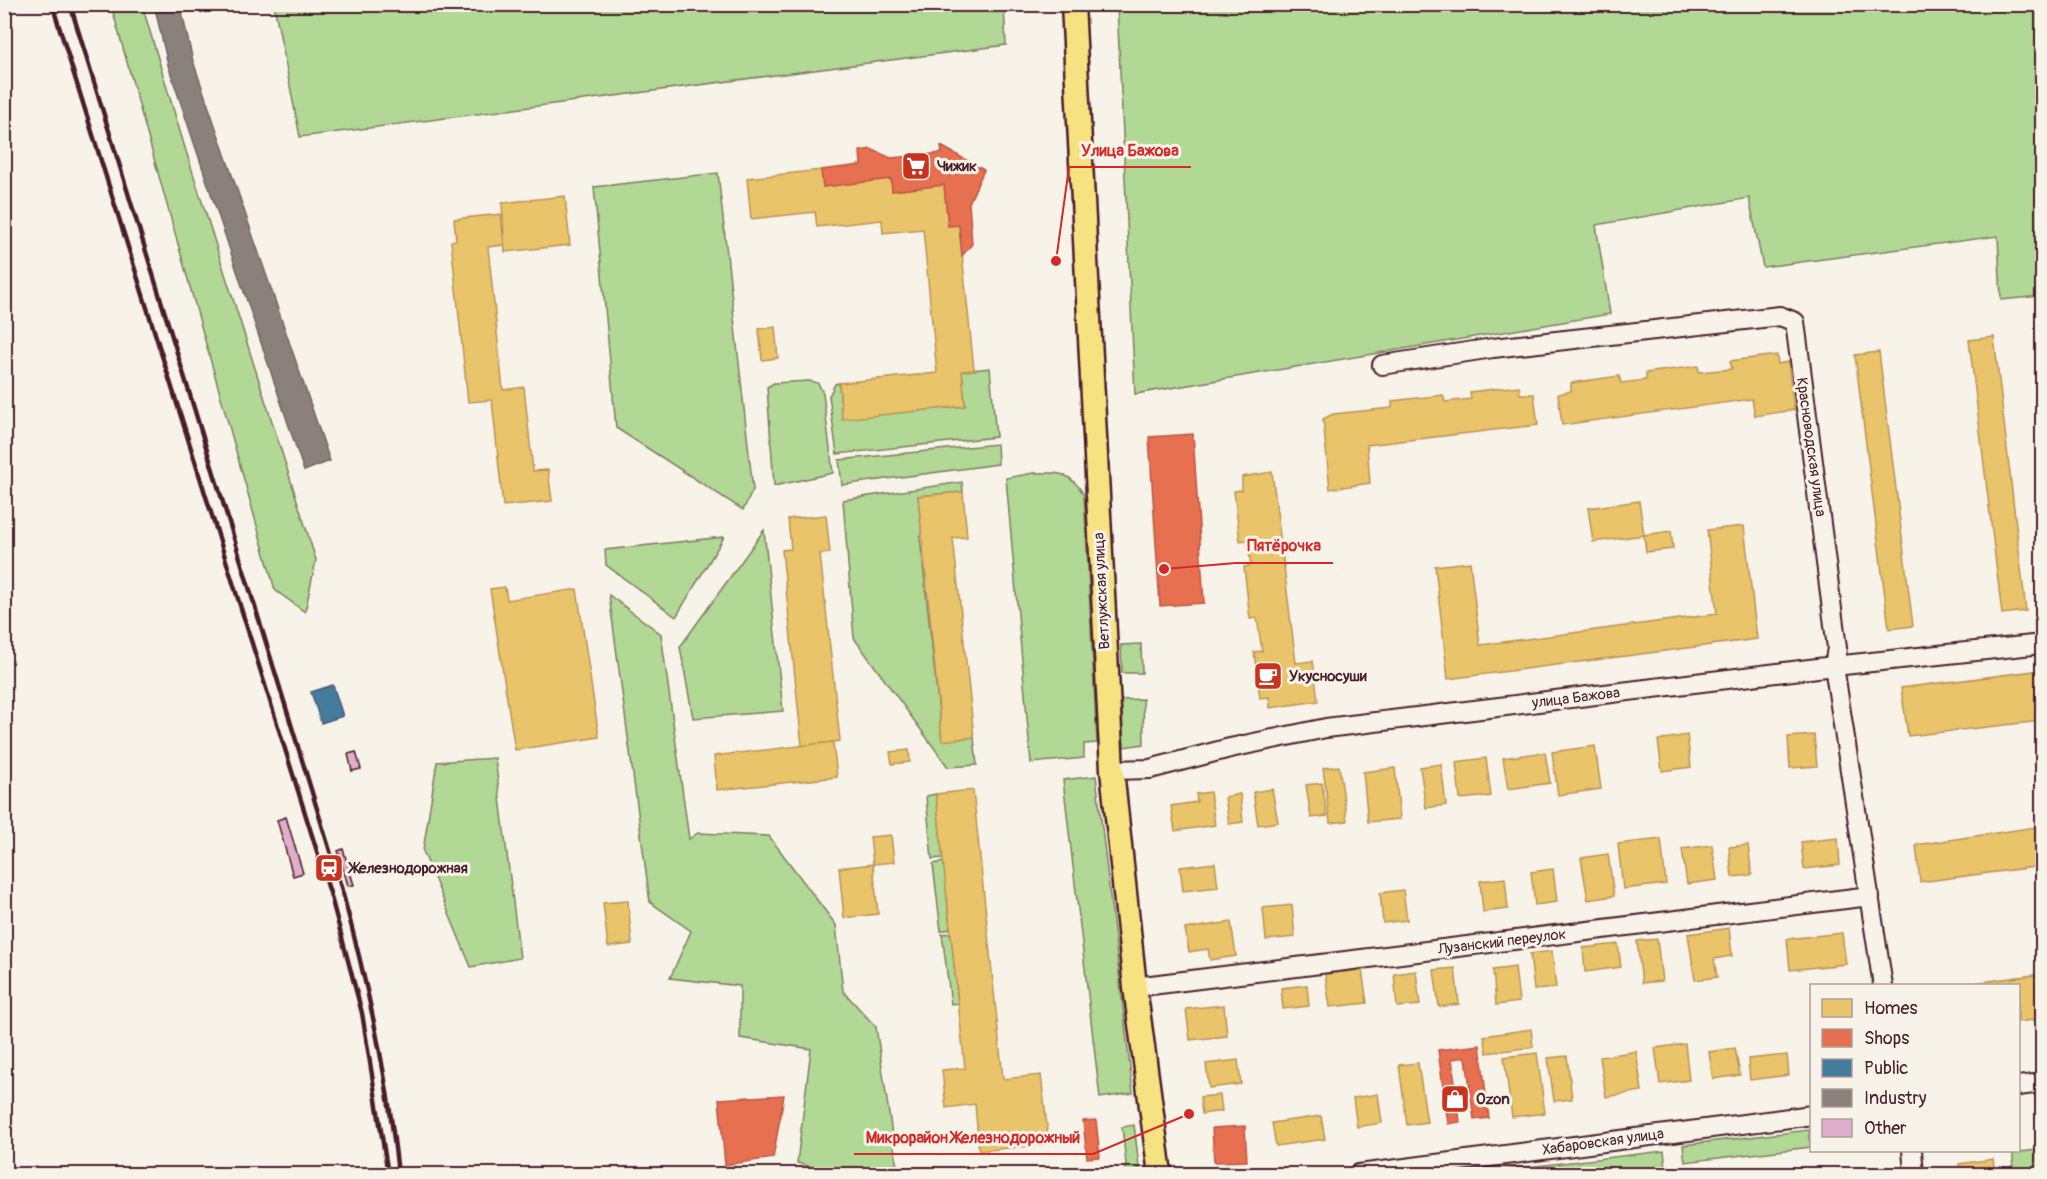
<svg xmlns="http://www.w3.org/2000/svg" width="2047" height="1179" viewBox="0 0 2047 1179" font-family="Pangolin,sans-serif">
  <rect width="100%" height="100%" fill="#f7f3e8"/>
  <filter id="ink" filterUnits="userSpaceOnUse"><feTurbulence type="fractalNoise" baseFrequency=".0167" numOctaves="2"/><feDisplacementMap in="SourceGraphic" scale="12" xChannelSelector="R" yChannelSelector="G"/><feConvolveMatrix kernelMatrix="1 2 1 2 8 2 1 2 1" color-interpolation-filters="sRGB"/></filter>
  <g filter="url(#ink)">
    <g fill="#b1d895" stroke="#7e7c60" stroke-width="1.5">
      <polygon points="111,5 142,5 185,148 316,560 305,612 275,590"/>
      <polygon points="274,5 1004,5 1006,45 300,137"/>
      <polygon points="1117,5 2042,5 2042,296 2001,300 1998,236 1763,267 1749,198 1596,225 1610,314 1135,394"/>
      <polygon points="718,173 753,490 743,510 616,428 594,187"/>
      <polygon points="990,368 996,437 837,454 829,396 835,384 839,383 842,418 965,406 962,371"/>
      <polygon points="809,381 818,383 823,393 833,473 774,486 767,387 774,383"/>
      <polygon points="997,444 998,464 842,485 839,460"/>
      <path d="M1034,473C1059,472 1071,472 1084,495L1097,743L1084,744V758L1031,763L1006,478Z"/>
      <polygon points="962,482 963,492 918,496 922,536 920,537 942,740 974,737 977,765 948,767 854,638 843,500"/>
      <polygon points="764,530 783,711 693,718 680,647"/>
      <polygon points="724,537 676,617 606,565 605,550"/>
      <polygon points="609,595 661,634 689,839 698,833 769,836 836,925 843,991 876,1027 898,1174 841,1174 797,1163 811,1049 740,1038 740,986 670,978 691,931 650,902"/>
      <polygon points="1141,644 1142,673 1122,673 1121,645"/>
      <polygon points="1143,699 1144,744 1124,747 1121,700"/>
      <polygon points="495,758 520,958 471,967 423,851 437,762"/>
      <polygon points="1096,776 1133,1093 1100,1098 1063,780"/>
      <polygon points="936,794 943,858 932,859 926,796"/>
      <polygon points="944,862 950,929 941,931 933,864"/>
      <polygon points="951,933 958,1003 951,1004 942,934"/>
      <polygon points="1134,1125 1140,1174 1124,1174 1126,1163 1122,1127"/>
      <polygon points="1809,1130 1811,1147 1685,1162 1683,1145"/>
      <polygon points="2036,1150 2042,1152 2042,1174 2013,1174 2013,1153"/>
      <polygon points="1664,1151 1666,1169 1617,1174 1486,1174 1485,1172"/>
    </g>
    <g fill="#e9c46a" stroke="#b99257" stroke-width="1.5">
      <polygon points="821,170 823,187 891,179 892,191 944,185 948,226 959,225 974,370 962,371 965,406 842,419 839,383 937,373 923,229 883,233 882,220 817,227 815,212 751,219 747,178"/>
      <polygon points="565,196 570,245 505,252 502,203"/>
      <polygon points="501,214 504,245 488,247 503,390 524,387 533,471 548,470 552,501 503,506 492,400 468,402 451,241 456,240 454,219"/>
      <polygon points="775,327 778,358 762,360 759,329"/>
      <polygon points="1994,337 2026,611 2002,614 1969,340"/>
      <polygon points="1879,352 1913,626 1889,629 1855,355"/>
      <polygon points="1777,355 1778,364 1788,362 1794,410 1755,416 1752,399 1562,425 1558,394 1571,391 1571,383 1619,376 1621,383 1646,380 1646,373 1698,366 1699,372 1732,369 1730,361"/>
      <polygon points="1519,386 1520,394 1534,394 1538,425 1367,445 1370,483 1330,489 1323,419 1333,414 1392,408 1392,401 1443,395 1445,402 1471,399 1470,392"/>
      <polygon points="1272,472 1296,663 1313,661 1318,701 1270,708 1269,697 1260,698 1254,652 1262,651 1257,618 1250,619 1244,567 1251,565 1247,540 1240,541 1234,491 1242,490 1242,477"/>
      <polygon points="963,492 967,537 953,538 974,737 942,741 918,496"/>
      <polygon points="1639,501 1644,535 1593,542 1588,508"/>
      <polygon points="826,515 830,553 820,554 840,741 802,746 782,550 791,549 788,519"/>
      <polygon points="1744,526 1757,639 1448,679 1435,566 1470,562 1480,645 1717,614 1707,530"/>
      <polygon points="1671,531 1673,549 1646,552 1644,535"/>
      <polygon points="505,587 507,600 577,589 599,737 515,750 490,589"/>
      <polygon points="2042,670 2042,721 1908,736 1901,688"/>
      <polygon points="1687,735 1691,767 1662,771 1658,740"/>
      <polygon points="1814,735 1817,766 1790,768 1788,737"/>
      <polygon points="833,742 837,777 717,790 714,756"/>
      <polygon points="1595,746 1601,789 1558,795 1552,752"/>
      <polygon points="909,750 910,762 892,764 890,752"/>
      <polygon points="1545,752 1550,783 1508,789 1503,758"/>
      <polygon points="1486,758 1491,796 1460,799 1456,762"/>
      <polygon points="1441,764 1446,805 1426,808 1420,767"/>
      <polygon points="1339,766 1347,821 1330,823 1323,768"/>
      <polygon points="1395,768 1400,819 1368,822 1363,772"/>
      <polygon points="1322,783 1327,816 1311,818 1306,785"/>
      <polygon points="1272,789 1278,822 1258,825 1253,792"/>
      <polygon points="973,790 1003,1079 1041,1075 1049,1144 979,1151 975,1104 946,1108 942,1070 965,1068 936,794"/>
      <polygon points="1210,792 1215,825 1175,831 1171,806 1197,802 1196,794"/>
      <polygon points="1240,794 1243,822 1229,824 1225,797"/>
      <polygon points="2042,826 2042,866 1920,882 1916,845"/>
      <polygon points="891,835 894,862 873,864 870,837"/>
      <polygon points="1838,838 1840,865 1804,869 1801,842"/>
      <polygon points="1661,839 1666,884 1623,889 1618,844"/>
      <polygon points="1712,845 1717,880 1687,884 1682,849"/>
      <polygon points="1748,845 1752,875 1732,877 1729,847"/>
      <polygon points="1608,854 1614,896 1588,900 1581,858"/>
      <polygon points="1215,863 1218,887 1183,891 1180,867"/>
      <polygon points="873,864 878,914 844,918 839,868"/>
      <polygon points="1553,869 1557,902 1535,905 1531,872"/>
      <polygon points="1505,878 1508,909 1483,912 1480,881"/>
      <polygon points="1403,890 1407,920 1383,923 1380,893"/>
      <polygon points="628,901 632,944 608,947 603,903"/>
      <polygon points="1292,905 1295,937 1266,940 1263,908"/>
      <polygon points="1231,922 1236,956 1210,960 1208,949 1189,952 1185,929"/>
      <polygon points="1729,928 1732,956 1714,959 1717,977 1695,980 1688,934"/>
      <polygon points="1842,933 1846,964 1790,970 1787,939"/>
      <polygon points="1657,939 1662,981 1642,983 1637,941"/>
      <polygon points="1618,944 1621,967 1585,972 1583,948"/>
      <polygon points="1552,951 1556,988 1534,990 1530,954"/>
      <polygon points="1515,967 1519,1002 1496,1005 1493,970"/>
      <polygon points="1455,968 1459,1004 1439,1007 1434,970"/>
      <polygon points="1362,970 1367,1003 1330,1007 1325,974"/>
      <polygon points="1416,971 1420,1005 1397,1007 1394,974"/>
      <polygon points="2042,974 2042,1019 2018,1022 2018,986 1950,986"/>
      <polygon points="1307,985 1309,1006 1283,1009 1281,988"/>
      <polygon points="1224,1005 1227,1036 1190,1040 1186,1009"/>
      <polygon points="1531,1029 1533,1047 1487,1053 1484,1036"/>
      <polygon points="1685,1044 1689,1080 1660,1084 1655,1048"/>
      <polygon points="1735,1048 1740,1075 1713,1079 1709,1052"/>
      <polygon points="1636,1051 1642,1091 1606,1097 1600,1057"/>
      <polygon points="1537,1053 1545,1113 1512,1117 1504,1057"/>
      <polygon points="1787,1055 1789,1075 1750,1080 1748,1059"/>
      <polygon points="1567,1056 1572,1099 1554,1101 1548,1058"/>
      <polygon points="1238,1060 1241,1084 1209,1088 1206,1064"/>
      <polygon points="1418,1063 1427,1122 1407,1125 1399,1065"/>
      <polygon points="1378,1094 1382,1123 1357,1127 1353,1098"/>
      <polygon points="1220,1095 1222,1111 1202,1114 1200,1097"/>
      <polygon points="1321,1116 1325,1139 1276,1146 1272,1123"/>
      <polygon points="1993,1159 1995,1174 1960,1174 1959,1164"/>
      <polygon points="1875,1167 1876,1174 1842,1174 1841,1171"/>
    </g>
    <g fill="#e76f51" stroke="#b85746" stroke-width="1.5">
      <polygon points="941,146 984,170 969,203 972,244 962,256 959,225 948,226 944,185 892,191 891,179 823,187 821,170 861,165 860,151 871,149 891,158 942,153"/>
      <polygon points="1193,434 1204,603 1160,606 1149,437"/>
      <polygon points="1480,1045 1489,1118 1474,1120 1466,1057 1452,1059 1460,1122 1448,1124 1438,1050"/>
      <polygon points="784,1095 773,1158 725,1165 719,1099"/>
      <polygon points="1096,1120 1100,1157 1087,1158 1083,1121"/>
      <polygon points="1245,1126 1247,1161 1214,1162 1212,1128"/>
    </g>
    <polygon fill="#457b9d" stroke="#465f7b" stroke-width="1.5" points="333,685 343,716 321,723 311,692"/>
    <polygon fill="#8a817c" stroke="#776464" stroke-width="1.5" points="154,4 180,4 193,61 330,461 304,471 168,65"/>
    <g fill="#e0adca" stroke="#4a1f2b" stroke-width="1.5">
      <polygon points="356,752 361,769 352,771 348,754"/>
      <polygon points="286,817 303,873 293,876 277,820"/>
      <polygon points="343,849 354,885 348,886 338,851"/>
    </g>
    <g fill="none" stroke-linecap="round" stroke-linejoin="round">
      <g stroke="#4a1f2b" stroke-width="22">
        <g id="minor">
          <polyline points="1382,365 1493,348 1780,316 1795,322 1837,648 1834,666 1883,986"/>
          <polyline points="1112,770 1150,769 1230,748 1326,728 1834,666 2042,644"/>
          <polyline points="1135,987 1870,896"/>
          <polyline points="2018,1086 2042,1083"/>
          <polyline points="1912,1150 1914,1174"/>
          <polyline points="1359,1174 1812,1115"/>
        </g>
      </g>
      <g stroke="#4a1f2b" stroke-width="27">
        <polyline id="major" points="1073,4 1112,770 1135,987 1160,1174"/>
      </g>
      <use href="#minor" stroke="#f7f3e8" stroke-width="18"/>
      <use href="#major" stroke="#f7e281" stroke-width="22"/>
      <g stroke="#4a1f2b" stroke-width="4.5">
        <polyline points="52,4 330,893 362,1013 388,1174"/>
        <path d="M70,4L341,887C367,981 388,1077 398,1174"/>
      </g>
    </g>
  </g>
  <defs>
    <g id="supermarket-square" transform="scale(1.5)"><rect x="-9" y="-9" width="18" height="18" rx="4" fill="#c8321e" stroke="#f7f3e8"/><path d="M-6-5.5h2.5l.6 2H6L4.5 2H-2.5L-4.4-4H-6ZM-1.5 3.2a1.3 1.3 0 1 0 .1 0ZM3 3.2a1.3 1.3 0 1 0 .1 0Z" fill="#fff"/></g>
    <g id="cafe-square" transform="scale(1.5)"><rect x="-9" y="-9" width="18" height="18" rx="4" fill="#c8321e" stroke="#f7f3e8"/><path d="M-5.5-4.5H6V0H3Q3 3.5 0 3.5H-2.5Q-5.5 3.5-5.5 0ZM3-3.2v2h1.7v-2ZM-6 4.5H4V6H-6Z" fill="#fff"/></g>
    <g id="station-square" transform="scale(1.5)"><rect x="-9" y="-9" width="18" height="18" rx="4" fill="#c8321e" stroke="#f7f3e8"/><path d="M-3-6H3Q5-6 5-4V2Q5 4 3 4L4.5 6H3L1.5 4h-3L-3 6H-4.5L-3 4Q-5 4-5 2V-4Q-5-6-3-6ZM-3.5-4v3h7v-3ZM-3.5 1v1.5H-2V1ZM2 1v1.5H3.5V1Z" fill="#fff"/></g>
    <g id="shop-square" transform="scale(1.5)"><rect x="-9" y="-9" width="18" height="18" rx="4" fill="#c8321e" stroke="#f7f3e8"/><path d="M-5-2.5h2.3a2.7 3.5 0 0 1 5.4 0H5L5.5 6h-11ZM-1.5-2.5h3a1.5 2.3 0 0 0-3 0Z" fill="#fff"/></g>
  </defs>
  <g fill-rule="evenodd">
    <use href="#supermarket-square" x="916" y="166"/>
    <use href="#cafe-square" x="1268" y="676"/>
    <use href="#station-square" x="329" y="868"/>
    <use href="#shop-square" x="1455" y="1099"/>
  </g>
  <g text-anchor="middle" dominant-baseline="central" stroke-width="6" stroke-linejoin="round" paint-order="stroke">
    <g font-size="15" font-weight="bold" fill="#4a1f2b" stroke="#f7f3e8" text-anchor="start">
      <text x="937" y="166">Чижик</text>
      <text x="1289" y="676">Укусносуши</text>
      <text x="350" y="868">Железнодорожная</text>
      <text x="1476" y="1099">Ozon</text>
    </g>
    <g font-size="15" fill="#4a1f2b" stroke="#f7f3e8">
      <text transform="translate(1811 447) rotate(82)">Красноводская улица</text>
      <text transform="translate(1102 591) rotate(-93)">Ветлужская улица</text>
      <text transform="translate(1576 698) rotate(-7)">улица Бажова</text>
      <text transform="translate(1502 942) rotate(-7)">Лузанский переулок</text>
      <text transform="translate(1603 1142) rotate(-8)">Хабаровская улица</text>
    </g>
  </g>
  <path fill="none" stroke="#d62828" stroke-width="2" d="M1056 261L1069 167H1191M1164 569L1236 563H1333M1189 1114L1093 1154H854"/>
  <g fill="#d62828" stroke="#f7f3e8" stroke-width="2">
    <circle cx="1056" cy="261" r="6"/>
    <circle cx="1164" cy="569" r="6"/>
    <circle cx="1189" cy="1114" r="6"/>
  </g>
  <g font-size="16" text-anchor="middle" font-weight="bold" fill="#d62828" stroke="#f7f3e8" stroke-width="6" stroke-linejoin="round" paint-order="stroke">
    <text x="1130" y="156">Улица Бажова</text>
    <text x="1284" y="551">Пятёрочка</text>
    <text x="973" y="1143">Микрорайон Железнодорожный</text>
  </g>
  <rect width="2047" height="1179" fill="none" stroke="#f7f3e8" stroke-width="24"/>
  <rect x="12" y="12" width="2023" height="1155" fill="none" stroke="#4a1f2b" stroke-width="2" filter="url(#ink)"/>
  <rect x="1810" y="984" width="210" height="168" fill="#f7f3e8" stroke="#b29e9c" stroke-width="1.5"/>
  <rect x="1822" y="999" width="30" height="18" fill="#e9c46a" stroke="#b29e9c" stroke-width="1.5"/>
  <text x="1864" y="1014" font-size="18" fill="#4a1f2b">Homes</text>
  <rect x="1822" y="1029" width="30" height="18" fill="#e76f51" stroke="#b29e9c" stroke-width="1.5"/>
  <text x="1864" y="1044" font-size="18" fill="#4a1f2b">Shops</text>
  <rect x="1822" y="1059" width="30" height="18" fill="#457b9d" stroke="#b29e9c" stroke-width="1.5"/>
  <text x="1864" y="1074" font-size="18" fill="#4a1f2b">Public</text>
  <rect x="1822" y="1089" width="30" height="18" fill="#8a817c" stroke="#b29e9c" stroke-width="1.5"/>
  <text x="1864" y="1104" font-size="18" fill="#4a1f2b">Industry</text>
  <rect x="1822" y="1119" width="30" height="18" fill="#e0adca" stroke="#b29e9c" stroke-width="1.5"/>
  <text x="1864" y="1134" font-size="18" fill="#4a1f2b">Other</text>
</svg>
